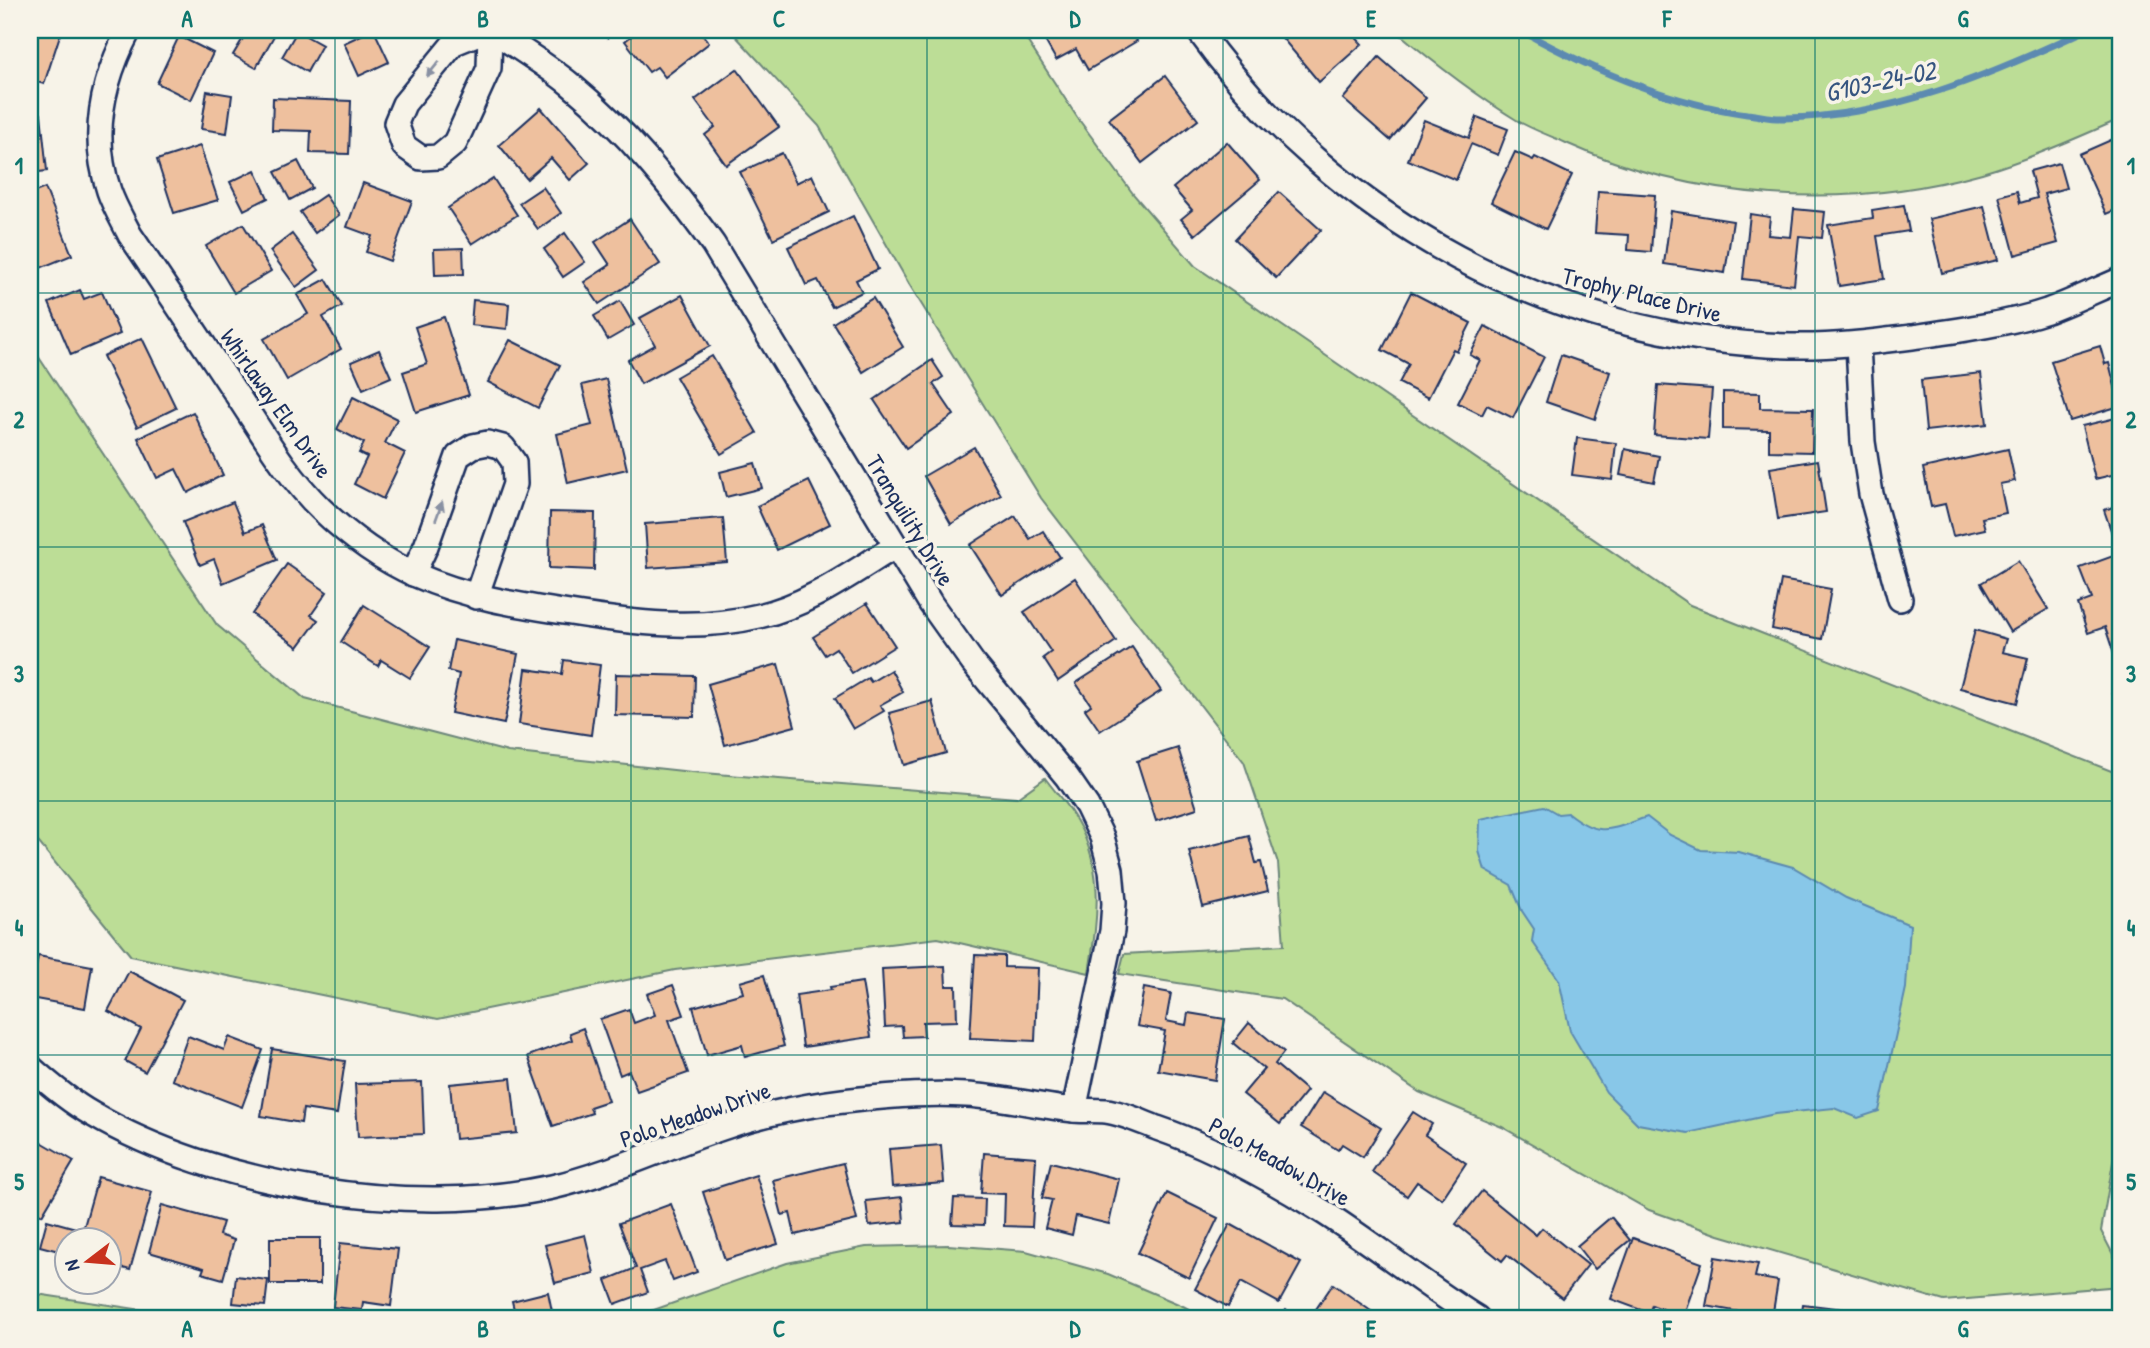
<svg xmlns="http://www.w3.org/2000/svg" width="2150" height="1348" viewBox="0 0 2150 1348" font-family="'Patrick Hand',sans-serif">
  <rect width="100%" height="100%" fill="#f7f3e8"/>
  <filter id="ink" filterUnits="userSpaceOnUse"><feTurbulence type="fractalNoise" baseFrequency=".0143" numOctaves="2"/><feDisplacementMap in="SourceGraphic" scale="14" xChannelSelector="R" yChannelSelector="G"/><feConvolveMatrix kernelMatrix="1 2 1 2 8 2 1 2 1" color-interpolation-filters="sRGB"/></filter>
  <g filter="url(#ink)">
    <g fill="#bcdd96" stroke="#6c867a" stroke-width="2">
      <polygon points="730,30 1020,30 1077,117 1134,195 1195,266 1690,605 2119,774 2120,1122 2101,1231 2120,1268 2120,1286 1944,1301 1719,1235 1649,1210 1502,1127 1419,1092 1282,999 1119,974 1124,954 1284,945 1278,863 1244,762 1041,498 909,284 819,126"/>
      <path d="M1395,30H2120V119C2075,139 2029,159 1982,173C1846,211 1695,201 1566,143C1551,136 1533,130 1518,121C1474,94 1434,63 1395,30Z"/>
      <path d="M30,344L217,625L305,699L508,752L692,772L1017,798L1045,778C1053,789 1063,800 1071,812C1106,863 1098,916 1089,973L938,938L675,970L438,1019L131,956L30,832Z"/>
      <polygon points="948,1245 1026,1251 1108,1274 1183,1306 1206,1318 631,1318 787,1263 866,1247"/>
      <polygon points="30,1293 195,1318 30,1318"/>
    </g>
    <path fill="#88c7e8" stroke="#5c8ab1" stroke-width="2" d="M1544,806L1558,814L1568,813C1601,839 1611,829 1647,817L1670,835L1701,850L1739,852L1793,867L1846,898L1910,925L1906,988L1879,1111L1858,1118L1834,1108L1775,1114L1688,1133L1638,1124L1606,1092L1570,1031L1559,980L1532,941L1534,929L1522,911L1511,885L1485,870L1479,851L1480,819Z"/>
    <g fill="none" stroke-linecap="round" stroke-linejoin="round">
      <path stroke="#5c8ab1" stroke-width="7" d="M1520,30C1590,69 1667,103 1747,114C1759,115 1772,119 1784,118C1892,117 1990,75 2086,30"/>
    </g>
    <g fill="#eec09e" stroke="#1b2f5e" stroke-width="2">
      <polygon points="30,30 54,30 61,32 44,84 30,80"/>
      <polygon points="248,30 267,30 275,34 256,68 233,55"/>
      <polygon points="372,30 374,30 389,62 359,76 344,43"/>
      <polygon points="598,30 616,30 607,38"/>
      <polygon points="639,30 699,30 709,43 665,77 657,67 649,72 625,41"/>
      <polygon points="1054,30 1131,30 1137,41 1088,70 1076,49 1056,60 1043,37"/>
      <polygon points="1282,30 1349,30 1362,44 1319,82 1278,33"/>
      <polygon points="297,31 322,45 307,72 282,57"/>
      <polygon points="179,36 213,53 191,100 157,83"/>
      <polygon points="1379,57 1426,98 1390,140 1343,99"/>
      <polygon points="737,69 779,127 726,165 705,135 715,127 695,100"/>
      <polygon points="1165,76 1198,120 1142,163 1109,119"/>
      <polygon points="207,91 232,95 227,133 201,129"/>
      <polygon points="273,98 351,101 349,154 310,153 311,131 272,130"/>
      <polygon points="541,108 589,163 570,180 551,158 527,179 499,145"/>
      <polygon points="41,114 47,171 30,173 30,115"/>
      <polygon points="1477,117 1508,129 1498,155 1471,144 1456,180 1408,160 1424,120 1469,138"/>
      <polygon points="2120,136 2120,208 2106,214 2079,154"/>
      <polygon points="1227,142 1260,180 1195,235 1181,219 1192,210 1173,188"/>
      <polygon points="200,146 218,200 174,213 157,160"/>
      <polygon points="1515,152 1533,160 1535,157 1572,175 1546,229 1491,202"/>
      <polygon points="782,153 796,183 812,175 829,212 773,239 740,172"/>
      <polygon points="298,161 312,188 290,200 275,172"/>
      <polygon points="2059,163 2066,188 2044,194 2058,243 2015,255 1999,196 2017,191 2020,203 2037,198 2030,171"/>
      <polygon points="255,170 268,198 244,210 230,182"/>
      <polygon points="493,178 517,215 472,244 448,208"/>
      <polygon points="363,183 412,201 390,261 366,252 372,236 347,227"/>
      <polygon points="543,187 561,213 538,229 519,203"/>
      <polygon points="45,188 72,255 33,271 30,262 30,194"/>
      <polygon points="1598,191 1655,195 1651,252 1628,250 1629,235 1595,233"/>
      <polygon points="1279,192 1321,230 1276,278 1235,239"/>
      <polygon points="325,195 339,215 315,233 300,212"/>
      <polygon points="1904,205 1909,231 1877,236 1884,279 1839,286 1828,225 1873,218 1872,210"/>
      <polygon points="1984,206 1998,260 1942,273 1929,219"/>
      <polygon points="1794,209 1825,212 1822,238 1799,236 1794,285 1743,279 1750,214 1770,217 1768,235 1791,237"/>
      <polygon points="1671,211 1733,221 1725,273 1664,264"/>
      <polygon points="853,216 878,269 856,280 862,292 832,307 818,280 806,285 788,247"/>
      <polygon points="630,219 660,264 599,304 584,282 610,265 595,242"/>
      <polygon points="243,224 271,271 234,293 206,246"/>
      <polygon points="565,233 585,262 563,277 544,249"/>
      <polygon points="292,234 319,270 296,287 270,251"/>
      <polygon points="463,248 464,274 435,275 434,249"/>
      <polygon points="326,279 342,306 323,317 341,349 287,380 264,339 308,314 297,295"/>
      <polygon points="80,290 84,299 102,292 120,334 71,355 49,303"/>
      <polygon points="1411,292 1471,323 1457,351 1453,349 1428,398 1399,383 1409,364 1382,350"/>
      <polygon points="682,295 710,346 641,384 628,360 655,345 640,318"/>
      <polygon points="873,298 903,347 863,372 833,323"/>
      <polygon points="473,300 509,304 507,329 471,325"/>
      <polygon points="620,301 634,325 608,340 594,316"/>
      <polygon points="444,317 469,395 416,412 403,372 427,364 415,327"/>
      <polygon points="1485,326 1544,357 1513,418 1487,405 1482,415 1458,403 1480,360 1470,355"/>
      <polygon points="142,338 176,408 137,427 103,356"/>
      <polygon points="510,340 560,365 538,408 488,382"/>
      <polygon points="2100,346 2105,364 2109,363 2120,406 2070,421 2051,361"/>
      <polygon points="379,350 391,377 363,389 351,362"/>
      <polygon points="1561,355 1610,372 1595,419 1546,402"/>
      <polygon points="712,356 757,433 721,454 676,377"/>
      <polygon points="932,360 943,377 933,384 954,415 906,448 874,400"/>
      <polygon points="1981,373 1987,424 1926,431 1921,380"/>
      <polygon points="606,379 627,469 568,483 557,434 592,425 582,385"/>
      <polygon points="1658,385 1712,389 1708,439 1654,435"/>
      <polygon points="1723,392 1760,393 1760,408 1813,409 1812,452 1769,451 1769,430 1723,429"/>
      <polygon points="353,397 397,419 385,443 405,453 383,499 354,484 367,457 359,453 364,443 337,429"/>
      <polygon points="193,412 223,475 188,493 176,469 157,478 138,438"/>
      <polygon points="2120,417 2120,473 2095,479 2082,426"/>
      <polygon points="1577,438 1616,443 1612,480 1572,475"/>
      <polygon points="974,447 1001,495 951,524 924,476"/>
      <polygon points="1625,449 1659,456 1654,482 1620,475"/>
      <polygon points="2008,449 2015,481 2000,484 2006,513 1982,518 1985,529 1953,536 1945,504 1931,507 1923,468"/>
      <polygon points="1818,460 1826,512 1778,519 1770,468"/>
      <polygon points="755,463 762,488 726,497 720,472"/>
      <polygon points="809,481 830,524 777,550 757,506"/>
      <polygon points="233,502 245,532 262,525 277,560 223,583 214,559 200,565 183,522"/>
      <polygon points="2120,505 2120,672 2105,627 2088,633 2078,604 2092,599 2080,568 2119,554 2104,510"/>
      <polygon points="550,512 595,513 594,570 549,568"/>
      <polygon points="1015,516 1030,539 1043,531 1060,557 1002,595 970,545"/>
      <polygon points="723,518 727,562 648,568 645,524"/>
      <polygon points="2018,561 2048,609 2010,632 1981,583"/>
      <polygon points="287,564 327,592 311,615 318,620 298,647 252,614"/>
      <polygon points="1075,578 1116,641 1058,681 1043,658 1051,652 1024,612"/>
      <polygon points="1781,580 1831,589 1822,639 1772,629"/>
      <polygon points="867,603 895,646 852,673 836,648 825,655 813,637"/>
      <polygon points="364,605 430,647 410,678 381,660 378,666 341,642"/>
      <polygon points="1975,630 2006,639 2002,652 2028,658 2017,703 1960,688"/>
      <polygon points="454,640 518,654 504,724 451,713 459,674 448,671"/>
      <polygon points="1132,647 1161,691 1100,731 1085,709 1091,705 1076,683"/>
      <polygon points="564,660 600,665 591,735 519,724 526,669 562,674"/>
      <polygon points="778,664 795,726 725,745 708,684"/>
      <polygon points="891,670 903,692 880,705 884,711 853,729 835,698 868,678 871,682"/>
      <polygon points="616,674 695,676 694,717 615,715"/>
      <polygon points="2120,688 2120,719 2112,691"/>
      <polygon points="932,701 946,753 904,765 889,713"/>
      <polygon points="1178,748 1197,808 1156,821 1137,761"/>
      <polygon points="1249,836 1256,863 1261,862 1268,891 1203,907 1189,851"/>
      <polygon points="30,898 38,915 30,919"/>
      <polygon points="975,955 1004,956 1004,967 1038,968 1035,1041 970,1038"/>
      <polygon points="38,956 92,966 85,1008 30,998"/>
      <polygon points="945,966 946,986 956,986 957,1021 923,1022 924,1036 903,1037 902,1026 885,1027 882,969"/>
      <polygon points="129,971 183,1000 145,1072 125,1061 141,1029 108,1011"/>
      <polygon points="764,975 784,1046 745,1057 742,1045 707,1055 693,1007 743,993 740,982"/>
      <polygon points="862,982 871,1037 803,1047 796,995 831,990 830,987"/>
      <polygon points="673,985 684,1015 669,1020 688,1073 637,1091 629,1071 620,1075 600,1019 629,1009 634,1023 655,1015 647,994"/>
      <polygon points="1144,988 1171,993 1166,1021 1186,1025 1188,1013 1225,1019 1215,1080 1158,1070 1165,1031 1137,1026"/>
      <polygon points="1249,1023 1284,1052 1275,1064 1307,1091 1280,1124 1243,1094 1264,1069 1233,1043"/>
      <polygon points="583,1028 608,1101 590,1107 592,1113 553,1126 528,1056 572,1040 570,1033"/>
      <polygon points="188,1036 224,1050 229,1037 263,1050 242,1107 172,1080"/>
      <polygon points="272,1049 345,1061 337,1114 303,1109 301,1123 261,1116"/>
      <polygon points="511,1078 517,1133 455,1139 450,1084"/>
      <polygon points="422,1082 424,1134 358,1137 355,1084"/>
      <polygon points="1323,1092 1381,1128 1363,1157 1342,1144 1338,1150 1301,1127"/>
      <polygon points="1413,1112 1432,1124 1425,1135 1466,1163 1442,1199 1417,1182 1407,1196 1372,1172"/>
      <polygon points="31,1136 74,1161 42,1215 30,1207"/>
      <polygon points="941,1145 944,1183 892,1187 889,1149"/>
      <polygon points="984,1153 1036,1157 1032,1227 1004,1226 1005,1194 981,1193"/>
      <polygon points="1051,1162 1119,1179 1109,1224 1076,1216 1072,1235 1045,1228 1052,1200 1042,1198"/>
      <polygon points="843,1163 857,1220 795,1235 790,1213 782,1215 773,1180"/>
      <polygon points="756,1175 778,1244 725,1260 703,1192"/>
      <polygon points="98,1177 152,1192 130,1270 108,1264 108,1240 66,1240 66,1253 40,1246 47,1220 83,1230"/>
      <polygon points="1482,1191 1536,1235 1542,1228 1588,1265 1562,1298 1507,1255 1502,1261 1456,1224"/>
      <polygon points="1167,1193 1218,1218 1189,1278 1138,1253"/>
      <polygon points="902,1197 904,1222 869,1226 866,1201"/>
      <polygon points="954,1198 985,1199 984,1225 952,1224"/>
      <polygon points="671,1204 697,1272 673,1281 665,1261 640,1270 648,1292 615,1304 606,1280 636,1268 619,1223"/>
      <polygon points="162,1205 223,1222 219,1235 234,1240 223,1279 202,1273 204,1268 149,1252"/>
      <polygon points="1611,1217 1630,1240 1595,1269 1577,1246"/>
      <polygon points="1230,1224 1301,1263 1279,1303 1241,1282 1228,1307 1195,1289"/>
      <polygon points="585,1235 594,1273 555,1283 545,1245"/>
      <rect x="270" y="1238" width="50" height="46"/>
      <polygon points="1633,1238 1702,1263 1683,1317 1652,1305 1649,1313 1611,1299"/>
      <polygon points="340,1243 398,1249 391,1306 363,1302 362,1310 333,1307"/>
      <polygon points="1715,1257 1758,1264 1755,1277 1778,1281 1772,1318 1739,1318 1740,1312 1706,1306"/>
      <polygon points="236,1276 268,1280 265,1306 233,1303"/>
      <polygon points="1333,1284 1378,1316 1377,1318 1310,1318"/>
      <polygon points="548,1292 553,1316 516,1318 512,1301"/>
      <polygon points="1803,1304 1853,1310 1852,1318 1801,1318"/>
      <polygon points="1286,1310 1298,1318 1280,1318"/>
    </g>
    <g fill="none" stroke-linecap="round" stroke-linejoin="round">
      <g stroke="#1b2f5e" stroke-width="28">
        <g id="minor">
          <path d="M129,30C102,81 90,135 109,191C114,206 123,221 130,235C167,289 203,344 239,398C264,436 288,477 321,509C348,535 382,560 416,575C466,597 517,605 570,613C633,623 697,631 759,616C809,605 853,572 896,546"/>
          <polyline points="486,30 454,43 404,104 396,123 404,146 421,158 438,157 455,143 489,68 490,30"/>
          <path d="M492,30C518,48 547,65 571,85C627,131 671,186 713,244L931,604L973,663L1067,777L1087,806L1102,837L1111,870L1114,903L1112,931L1074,1110"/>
          <path d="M1198,30C1335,221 1555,340 1791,346C1832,347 1872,342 1912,337C1954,331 2008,324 2047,311C2072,302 2096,290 2120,280"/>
          <polyline points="1858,344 1863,442 1871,494 1900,599"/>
          <polyline points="413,574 426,546 458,456 473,446 488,443 503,447 514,462 515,484 476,597"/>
          <path d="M30,1067C49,1084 69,1101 92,1114C215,1187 412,1218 552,1187C613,1173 669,1145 728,1126C760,1115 794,1108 827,1103C872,1097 921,1092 966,1095C1003,1097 1038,1106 1074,1110C1085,1111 1095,1110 1106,1111C1123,1113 1141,1122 1157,1128C1213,1147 1267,1177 1317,1208C1372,1242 1422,1284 1477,1318"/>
        </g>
      </g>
      <use href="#minor" stroke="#f7f3e8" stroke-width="23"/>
    </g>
    <defs><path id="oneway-solid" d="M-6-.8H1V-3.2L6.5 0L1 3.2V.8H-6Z" transform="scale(1.75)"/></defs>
    <g fill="#8991a3">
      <use href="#oneway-solid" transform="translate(433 69) rotate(129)"/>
      <use href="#oneway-solid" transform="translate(439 511) rotate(-70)"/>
    </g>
  </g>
  <path fill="none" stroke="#0f766e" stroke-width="2" stroke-opacity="0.55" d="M335,30V1318M631,30V1318M927,30V1318M1223,30V1318M1519,30V1318M1815,30V1318M30,293H2120M30,547H2120M30,801H2120M30,1055H2120"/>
  <g text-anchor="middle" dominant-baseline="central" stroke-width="7" stroke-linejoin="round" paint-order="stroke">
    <g font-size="24" fill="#1b2f5e" stroke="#f7f3e8">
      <text transform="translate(1642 294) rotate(14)">Trophy Place Drive</text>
      <text transform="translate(277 403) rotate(55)">Whirlaway Elm Drive</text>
      <text transform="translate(911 520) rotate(59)">Tranquility Drive</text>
      <text transform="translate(695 1114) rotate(-19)">Polo Meadow Drive</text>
      <text transform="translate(1280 1161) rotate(29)">Polo Meadow Drive</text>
    </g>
    <g font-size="26" font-style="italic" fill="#365580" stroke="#f7f3e8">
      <text transform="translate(1880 81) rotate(-12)">G103-24-02</text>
    </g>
  </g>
  <rect width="2150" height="1348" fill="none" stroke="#f7f3e8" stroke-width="77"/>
  <g transform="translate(88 1261) rotate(254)"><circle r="33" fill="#f7f3e8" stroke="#9fa5b1" stroke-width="2"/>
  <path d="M0-5L12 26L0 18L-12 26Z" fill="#c8321e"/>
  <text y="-10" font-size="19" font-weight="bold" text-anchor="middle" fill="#1b2f5e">N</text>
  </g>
  <rect x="38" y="38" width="2074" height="1272" fill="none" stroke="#0f766e" stroke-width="2.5"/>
  <g font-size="23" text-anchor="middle" font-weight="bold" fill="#0f766e">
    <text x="187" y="27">A</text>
    <text x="483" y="27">B</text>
    <text x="779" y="27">C</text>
    <text x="1075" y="27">D</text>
    <text x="1371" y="27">E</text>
    <text x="1667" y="27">F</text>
    <text x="1963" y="27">G</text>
    <text x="19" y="174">1</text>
    <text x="2131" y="174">1</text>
    <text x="19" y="428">2</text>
    <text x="2131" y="428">2</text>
    <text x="19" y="682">3</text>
    <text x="2131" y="682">3</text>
    <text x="19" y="936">4</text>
    <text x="2131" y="936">4</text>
    <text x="19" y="1190">5</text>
    <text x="2131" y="1190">5</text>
    <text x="187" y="1337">A</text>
    <text x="483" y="1337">B</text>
    <text x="779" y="1337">C</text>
    <text x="1075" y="1337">D</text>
    <text x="1371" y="1337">E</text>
    <text x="1667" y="1337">F</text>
    <text x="1963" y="1337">G</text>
  </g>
</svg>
